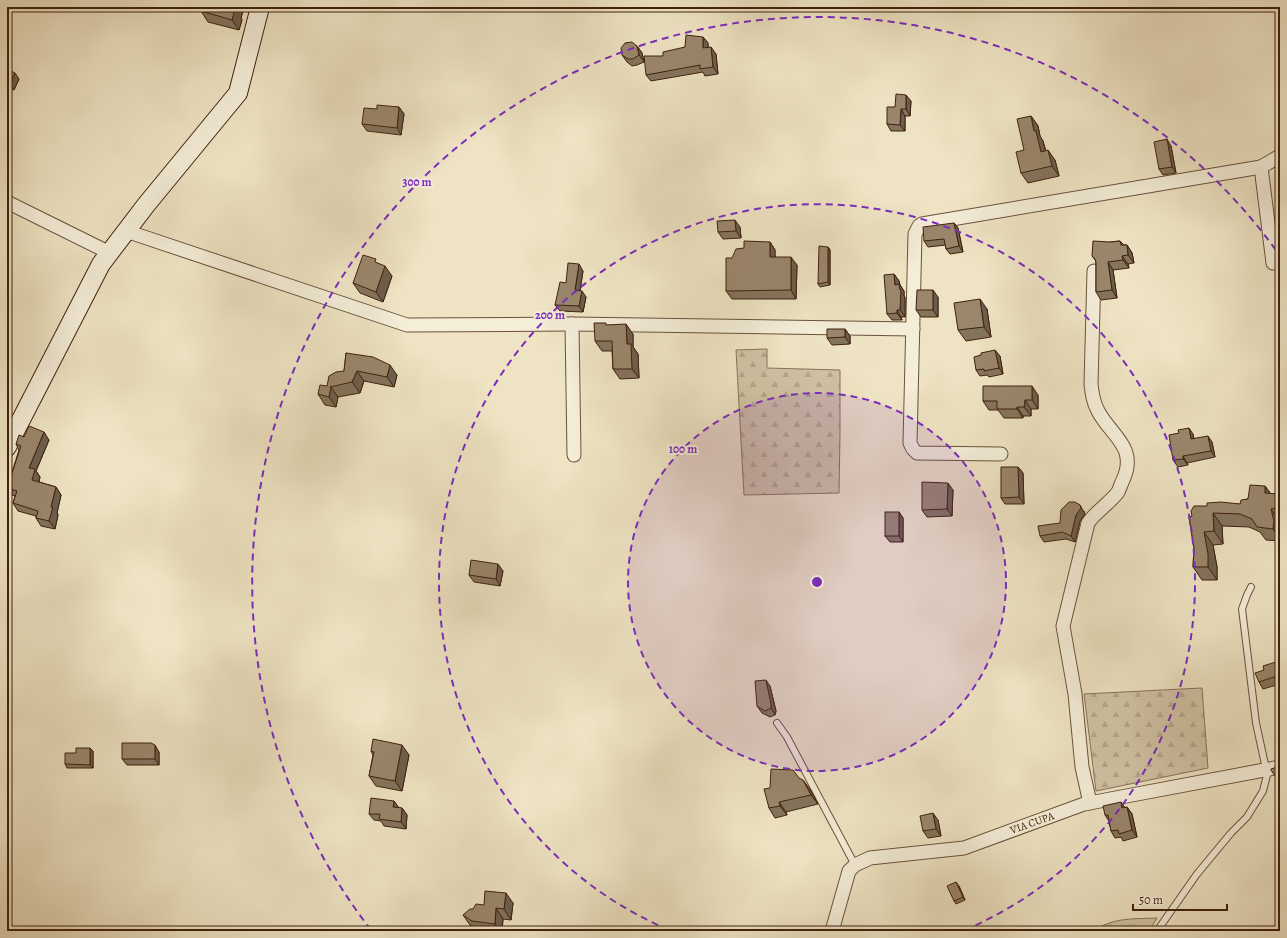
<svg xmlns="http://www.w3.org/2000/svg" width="1287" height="938" viewBox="0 0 1287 938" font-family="Alegreya,serif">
  <defs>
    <pattern id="grass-tufts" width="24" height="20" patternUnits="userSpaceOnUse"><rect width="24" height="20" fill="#d0c2a4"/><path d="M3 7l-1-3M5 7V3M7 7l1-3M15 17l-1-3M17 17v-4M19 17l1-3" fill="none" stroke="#b4a68c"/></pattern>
    <pattern id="forest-firs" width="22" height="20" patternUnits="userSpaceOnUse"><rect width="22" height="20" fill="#d0c2a4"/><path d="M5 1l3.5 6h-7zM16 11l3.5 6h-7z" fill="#b4a68c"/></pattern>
  </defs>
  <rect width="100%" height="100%" fill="#eee3c3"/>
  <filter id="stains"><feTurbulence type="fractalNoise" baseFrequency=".005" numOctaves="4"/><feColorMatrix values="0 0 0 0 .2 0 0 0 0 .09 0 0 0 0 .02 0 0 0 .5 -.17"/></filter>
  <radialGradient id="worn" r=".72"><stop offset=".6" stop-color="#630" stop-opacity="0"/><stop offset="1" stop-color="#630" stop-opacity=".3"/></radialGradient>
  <path fill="url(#grass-tufts)" stroke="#887258" d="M1157,918L1149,931H1094C1113,917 1135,919 1157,918Z"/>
  <g fill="url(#forest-firs)" stroke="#887258">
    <polygon points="767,349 767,368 840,370 840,434 839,493 744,495 736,350"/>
    <polygon points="1202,688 1208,768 1096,791 1084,694"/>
  </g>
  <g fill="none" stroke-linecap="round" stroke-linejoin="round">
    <g stroke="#6b523a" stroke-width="8">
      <g id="lane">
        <polyline points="777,723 787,737 855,865"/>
        <polyline points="1157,931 1197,874 1231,833 1247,817 1263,791 1267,775 1266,769 1256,723 1242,609 1247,595 1251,587"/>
      </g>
    </g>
    <g stroke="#6b523a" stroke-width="15">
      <g id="street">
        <polyline points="1261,167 1273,263"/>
        <polyline points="7,202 110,253"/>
        <polyline points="126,231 407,325 572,324 913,329"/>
        <polyline points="572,324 574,455"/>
        <polyline points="1001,454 917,453 913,449 910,443 915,234 919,226 922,224 1261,167 1280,156"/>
        <path d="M1090,803L1082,767L1075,694L1063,626L1088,523C1096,511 1109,504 1118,492C1120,488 1121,484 1123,480C1138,447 1111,436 1098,411C1093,402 1092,393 1091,384L1094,271"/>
        <polyline points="832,931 849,871 855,865 870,858 964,848 1084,804 1280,767"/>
      </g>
    </g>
    <g stroke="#3f210d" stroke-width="20">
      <polyline id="secondary" points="7,447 101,264 146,205 238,93 260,7"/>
    </g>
    <use href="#lane" stroke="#f4edd8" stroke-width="6"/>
    <use href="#street" stroke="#f4edd8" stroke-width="13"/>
    <use href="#secondary" stroke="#f4edd8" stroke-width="18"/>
  </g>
  <g fill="#84735d" stroke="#3f210d">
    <polygon points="202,7 244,7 241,18 242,20 239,30 208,22 201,11"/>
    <polygon points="703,37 708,43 708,47 716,54 718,74 705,76 703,72 651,81 646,75 685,47"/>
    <polygon points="637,46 642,53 644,62 637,65 632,66 627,62 622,55"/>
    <polygon points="7,69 19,79 14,90 7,87"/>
    <polygon points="911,101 910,116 905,116 905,131 891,131 887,124 895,107"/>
    <polygon points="399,107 404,114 401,135 367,131 362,124 377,109"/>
    <polygon points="1031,116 1038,126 1040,136 1043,141 1046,151 1055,160 1059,176 1028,183 1021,173 1024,150"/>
    <polygon points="1171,146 1176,173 1163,175 1159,169"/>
    <polygon points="954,223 958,228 963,252 950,254 946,249 946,245 928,247 924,241"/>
    <polygon points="740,227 741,238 723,239 718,232"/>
    <polygon points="1120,241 1124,245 1127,245 1132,253 1134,263 1128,264 1129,268 1113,270 1117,298 1101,300 1096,292 1096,261 1092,256 1110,242"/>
    <polygon points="770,242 775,250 775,257 797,265 796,299 732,299 726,291 744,248"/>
    <polygon points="828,247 830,250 830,285 820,287 818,284"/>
    <polygon points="378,263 392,276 383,302 360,293 353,283"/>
    <polygon points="583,271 580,291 586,297 583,312 560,311 555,305 566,283"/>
    <polygon points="894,274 899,281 900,285 904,291 904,296 905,297 905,317 901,317 902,320 892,320 887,314"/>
    <polygon points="938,297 938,317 921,317 916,310"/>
    <polygon points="987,309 991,337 966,341 958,330"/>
    <polygon points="608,325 633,334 633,347 638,354 639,378 620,379 613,369 612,351 602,351 595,341"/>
    <polygon points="845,329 850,336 850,344 832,345 827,338"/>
    <polygon points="346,353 397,375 394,387 364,381 360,393 338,397 336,407 325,405 318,394 327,386 344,371"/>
    <polygon points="981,355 1000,356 1003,374 989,377 987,375 980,376 976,370"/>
    <polygon points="1038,395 1038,409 1031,409 1031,416 1023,416 1023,418 1004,418 998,410 989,410 983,401"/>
    <polygon points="1193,434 1194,439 1212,442 1215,457 1187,463 1188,465 1178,467 1173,460"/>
    <polygon points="24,437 49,440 36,471 40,477 39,482 56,487 61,495 57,513 58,515 55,529 41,526 36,518 36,516 18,511 13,503 15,496 12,495 7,488 19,450 16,444"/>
    <polygon points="1018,467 1023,473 1024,504 1005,504 1001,498"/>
    <polygon points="1265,486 1271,494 1278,494 1279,496 1280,496 1280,541 1266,540 1260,532 1249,527 1222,526 1223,544 1213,545 1217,567 1217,580 1202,580 1193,567 1194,548 1189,517 1240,504"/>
    <polygon points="953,490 952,516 927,517 922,510"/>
    <polygon points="1084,511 1085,514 1080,521 1075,542 1066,539 1044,542 1040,536 1060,523"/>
    <polygon points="899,512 903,518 903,542 890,542 885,536"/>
    <polygon points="503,571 500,586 474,582 469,575"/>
    <polygon points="1279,661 1280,662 1280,684 1263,689 1259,682 1264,670"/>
    <polygon points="770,686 776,711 775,715 770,717 762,713 757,706"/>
    <polygon points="93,751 93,768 67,768 65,764"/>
    <polygon points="371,751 409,755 402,791 376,786 369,776 373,755"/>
    <polygon points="159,752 159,765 127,765 122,759"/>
    <polygon points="1280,766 1280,783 1279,783 1275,776"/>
    <polygon points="799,778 810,789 818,804 786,812 787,815 775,818 769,808 770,788"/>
    <polygon points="394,801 399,808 402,808 407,815 406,829 384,826 381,821 374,820 369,814"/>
    <polygon points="1127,807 1132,814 1137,837 1123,841 1121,837 1115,838 1111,831 1109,821 1105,815"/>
    <polygon points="938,820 941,836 928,838 923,831"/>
    <polygon points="959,886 965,900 956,904 954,901"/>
    <polygon points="513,903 511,920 503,919 502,931 479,931 470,925 463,915 473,909"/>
  </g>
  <g fill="#6c5e4c" stroke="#3f210d">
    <polygon points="234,7 244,7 241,18 242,20 239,30 232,20"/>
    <polygon points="703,37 708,43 708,54 703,48"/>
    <polygon points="637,46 642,53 644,62 639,55"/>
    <polygon points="711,47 716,54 718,74 713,67"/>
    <polygon points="15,73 19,79 14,90 10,84"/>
    <polygon points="906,95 911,101 910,116 906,109"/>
    <polygon points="399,107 404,114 401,135 397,128"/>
    <polygon points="901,109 905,116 905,131 900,125"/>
    <polygon points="1031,116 1038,126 1040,136 1043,141 1048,162 1041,152 1034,131"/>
    <polygon points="1167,139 1171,146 1176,173 1172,167"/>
    <polygon points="1048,150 1055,160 1059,176 1052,166"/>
    <polygon points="735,220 740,227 741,238 736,231"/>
    <polygon points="954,223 958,228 963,252 959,246"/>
    <polygon points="770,242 775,250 775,265 770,257"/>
    <polygon points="1127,245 1132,253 1134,263 1128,255"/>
    <polygon points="828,247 830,250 830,285 828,282"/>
    <polygon points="1122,256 1128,264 1129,268 1123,260"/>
    <polygon points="791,257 797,265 796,299 791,290"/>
    <polygon points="1108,262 1113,270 1117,298 1112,290"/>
    <polygon points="579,264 583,271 579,296 575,290"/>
    <polygon points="385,266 392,276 383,302 376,292"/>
    <polygon points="894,274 899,281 900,285 904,291 904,296 905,297 905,317 900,310 895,285"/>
    <polygon points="933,290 938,297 938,317 933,310"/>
    <polygon points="582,291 586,297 583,312 579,306"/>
    <polygon points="980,299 987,309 991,337 984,327"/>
    <polygon points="897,310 901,317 902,320 897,313"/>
    <polygon points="626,324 633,334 633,347 638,354 639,378 632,369 627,344"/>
    <polygon points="845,329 850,336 850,344 845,337"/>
    <polygon points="995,350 1000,356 1003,374 999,368"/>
    <polygon points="390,365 397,375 394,387 387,377"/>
    <polygon points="357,371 364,381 360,393 352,382"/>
    <polygon points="1032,386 1038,395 1038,409 1032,400"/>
    <polygon points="331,387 338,397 336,407 329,397"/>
    <polygon points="1025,400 1031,409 1031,416 1024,407"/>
    <polygon points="1017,407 1023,416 1023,418 1017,409"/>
    <polygon points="1189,428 1193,434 1195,446 1191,439"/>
    <polygon points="44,432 49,440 36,471 40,477 37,488 32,480 29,468"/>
    <polygon points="1208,436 1212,442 1215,457 1211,451"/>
    <polygon points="1183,456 1187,463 1188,465 1183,459"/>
    <polygon points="1018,467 1023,473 1024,504 1019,497"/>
    <polygon points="948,483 953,490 952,516 947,509"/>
    <polygon points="1265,486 1274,499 1265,493"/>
    <polygon points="56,487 61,495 57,513 58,515 55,529 49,521 51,507"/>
    <polygon points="1080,505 1085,514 1080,521 1075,542 1071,536 1076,515"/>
    <polygon points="1271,509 1280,522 1280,538 1273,529"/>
    <polygon points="899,512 903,518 903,542 899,536"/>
    <polygon points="1213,513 1222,526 1223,544 1214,531"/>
    <polygon points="1204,532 1213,545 1217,567 1217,580 1208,567"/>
    <polygon points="498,564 503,571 500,586 496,579"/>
    <polygon points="766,680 770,686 776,711 775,715 771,708"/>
    <polygon points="155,745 159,752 159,765 155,759"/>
    <polygon points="402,745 409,755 402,791 395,781"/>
    <polygon points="90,748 93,751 93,768 90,765"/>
    <polygon points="803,780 810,789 818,804 811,795"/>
    <polygon points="394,801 399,808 393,807"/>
    <polygon points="779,802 786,812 787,815 780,806"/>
    <polygon points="1121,802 1126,809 1122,808"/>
    <polygon points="1127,807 1132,814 1137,837 1132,830"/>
    <polygon points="402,808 407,815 406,829 401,822"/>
    <polygon points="933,813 938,820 941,836 936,829"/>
    <polygon points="956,882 959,886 965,900 963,897"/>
    <polygon points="506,893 513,903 511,920 504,909"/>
    <polygon points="496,908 503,919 502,931 500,931 495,924"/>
  </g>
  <g fill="#9a866c" stroke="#3f210d">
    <polygon points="202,7 234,7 233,9 235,9 232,20 201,11"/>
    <polygon points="686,35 703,37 703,48 711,47 713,67 700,69 700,65 646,75 644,56 663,56 663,52 685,47"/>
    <polygon points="632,42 637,46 639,55 633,59 628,59 622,55 621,48 625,43"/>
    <polygon points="7,69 15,73 10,84 7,83"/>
    <polygon points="896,94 906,95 906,109 901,109 900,125 887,124 887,107 895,107"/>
    <polygon points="377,105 399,107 397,128 362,124 364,108 377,109"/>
    <polygon points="1031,116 1034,131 1036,131 1041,152 1048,150 1052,166 1021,173 1016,152 1024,150 1017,119"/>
    <polygon points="1167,139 1172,167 1159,169 1154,142"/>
    <polygon points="735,220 736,231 718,232 717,221"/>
    <polygon points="954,223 959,246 946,249 944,239 924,241 923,227"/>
    <polygon points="744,241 770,242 770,257 791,257 791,290 726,291 726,258 732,258 736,249 744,248"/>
    <polygon points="1093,241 1110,242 1120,241 1121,245 1127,245 1128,255 1122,256 1123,260 1108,262 1112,290 1096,292 1096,263 1095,259 1092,256"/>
    <polygon points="819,246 828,247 828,282 818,284"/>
    <polygon points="363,255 376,259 375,262 385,266 376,292 353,283"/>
    <polygon points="568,263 579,264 575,290 582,291 579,306 555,305 560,282 566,283"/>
    <polygon points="894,274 895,285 899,284 900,290 901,290 900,310 897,310 897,313 887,314 884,275"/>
    <polygon points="917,290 933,290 933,310 916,310"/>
    <polygon points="980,299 984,327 958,330 954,303"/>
    <polygon points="594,323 606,323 606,325 626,324 627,344 631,344 632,369 613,369 612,341 595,341"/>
    <polygon points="827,329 845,329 845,337 827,338"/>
    <polygon points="995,350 999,368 984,371 984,369 976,370 974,357 981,355 981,353"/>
    <polygon points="346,353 373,357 390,365 387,377 357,371 352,382 330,387 331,387 329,397 318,394 320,385 327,386 329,376 336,372 344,371"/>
    <polygon points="983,386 1032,386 1032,400 1025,400 1024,407 1017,407 1017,409 997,409 997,401 983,401"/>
    <polygon points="29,426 44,432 29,468 35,469 32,480 56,487 51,507 53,507 49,521 36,518 38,511 13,503 17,491 7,488 21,446 16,444 19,435 24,437"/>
    <polygon points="1189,428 1191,439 1208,436 1211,451 1183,456 1183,459 1173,460 1169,435 1179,433 1178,430"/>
    <polygon points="1001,467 1018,467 1019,497 1001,498"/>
    <polygon points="922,482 948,483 947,509 922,510"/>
    <polygon points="1250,485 1265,486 1265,493 1278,494 1278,496 1280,496 1280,508 1271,509 1274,521 1273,529 1257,527 1252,519 1240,514 1213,513 1214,531 1204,532 1208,554 1208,567 1193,567 1194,548 1189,517 1192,516 1191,511 1194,506 1207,506 1207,503 1221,502 1240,504 1241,500 1248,499"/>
    <polygon points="1069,502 1075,502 1080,505 1081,508 1076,515 1071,536 1062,532 1040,536 1038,526 1060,523 1061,510"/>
    <rect x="885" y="512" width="14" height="24"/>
    <polygon points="471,560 498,564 496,579 469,575"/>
    <polygon points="1279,661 1280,664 1280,675 1259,682 1255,673 1264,670 1263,666"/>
    <polygon points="766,680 771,704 771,708 765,711 757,706 755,681"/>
    <polygon points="373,739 402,745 395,781 369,776 374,752 371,751"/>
    <polygon points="122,743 151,743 155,745 155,759 122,759"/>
    <polygon points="76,748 90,748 90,765 65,764 65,753 76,753"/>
    <polygon points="1280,766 1280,775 1275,776 1271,770 1271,769"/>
    <polygon points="771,769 793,770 799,778 803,780 811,795 779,802 780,806 769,808 764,789 770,788"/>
    <polygon points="371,798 394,801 393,807 402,808 401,822 379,819 380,814 369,814"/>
    <polygon points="1121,802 1122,808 1127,807 1132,830 1119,834 1118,830 1111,831 1108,815 1105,815 1103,806"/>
    <polygon points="933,813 936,829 923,831 920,816"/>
    <polygon points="956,882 963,897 954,901 947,886"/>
    <polygon points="485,891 506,893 504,909 496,908 495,924 472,921 463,915 470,909 473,909 476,904 484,905"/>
  </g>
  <circle cx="817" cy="582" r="189" fill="#7b2cbf" fill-opacity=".12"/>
  <g fill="none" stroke="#7b2cbf" stroke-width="2" stroke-dasharray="7 5">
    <circle cx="817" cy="582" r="189"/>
    <path d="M669 930A378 378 0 1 1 965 930"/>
    <path d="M371 930A566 566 0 1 1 1278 253"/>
  </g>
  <g text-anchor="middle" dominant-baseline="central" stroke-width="4" stroke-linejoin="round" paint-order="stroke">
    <g font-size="11" fill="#3f210d" stroke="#f4edd8">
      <text transform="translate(1032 823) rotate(-20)">VIA CUPA</text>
    </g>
  </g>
  <circle cx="817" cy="582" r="6" fill="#7b2cbf" stroke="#f4edd8" stroke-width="2"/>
  <g font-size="12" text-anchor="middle" font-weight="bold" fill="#7b2cbf" stroke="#f4edd8" stroke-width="4" stroke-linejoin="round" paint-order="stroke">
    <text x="417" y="186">300 m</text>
    <text x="550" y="319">200 m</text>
    <text x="683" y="453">100 m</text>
  </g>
  <rect width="1287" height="938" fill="none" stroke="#eee3c3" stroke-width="24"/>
  <rect x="8" y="8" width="1271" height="922" fill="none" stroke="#3f210d" stroke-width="2"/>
  <rect x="12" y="12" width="1263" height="914" fill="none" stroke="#3f210d"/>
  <path d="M1133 904v6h94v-6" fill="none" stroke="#3f210d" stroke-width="2"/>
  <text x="1139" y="904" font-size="12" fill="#3f210d" stroke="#f4edd8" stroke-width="3" paint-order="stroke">50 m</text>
  <rect width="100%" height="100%" filter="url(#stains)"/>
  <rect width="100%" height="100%" fill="url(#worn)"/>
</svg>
